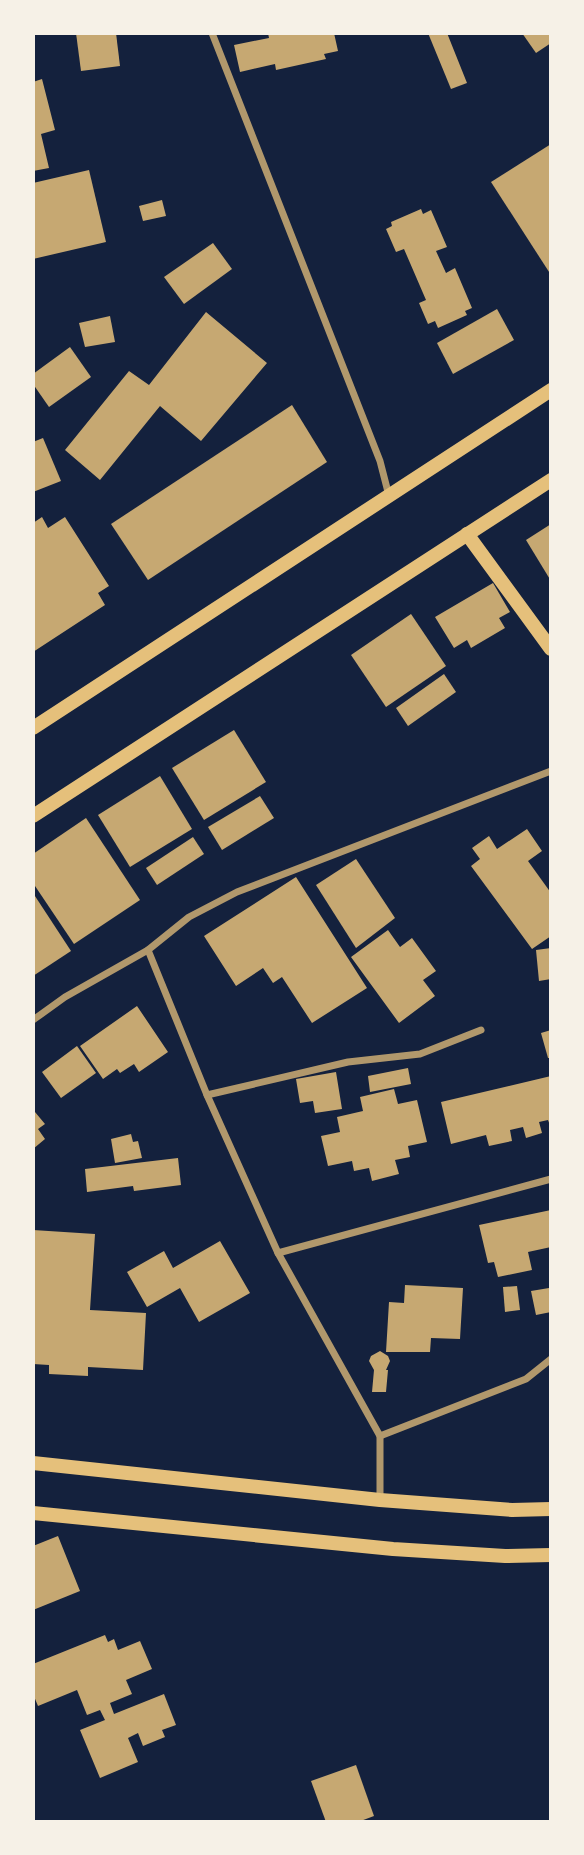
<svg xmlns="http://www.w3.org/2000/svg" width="584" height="1855" viewBox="0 0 584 1855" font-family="'Work Sans',sans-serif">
  <rect width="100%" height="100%" fill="#14213d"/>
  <g fill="#c6a872">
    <polygon points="76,33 116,33 120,66 81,71"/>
    <polygon points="268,33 334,33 338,51 324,54 326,59 276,70 275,64 240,72 234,45 269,38"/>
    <polygon points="428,33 447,33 467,83 451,89"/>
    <polygon points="522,33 551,33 551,43 536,53"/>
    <polygon points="42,79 55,130 41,134 49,168 33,171 33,82"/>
    <polygon points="551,144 551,275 491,182"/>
    <polygon points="89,170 106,242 33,259 33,183"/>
    <polygon points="162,200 166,216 143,221 139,206"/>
    <polygon points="421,209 423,214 431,210 447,247 436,251 446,273 455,268 472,308 465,311 467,315 438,328 435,321 428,324 419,303 426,300 404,249 396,252 386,229 392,226 391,222"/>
    <polygon points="213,243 232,269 184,304 164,277"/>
    <polygon points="497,309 514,340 453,374 437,343"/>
    <polygon points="206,312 267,363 201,441 160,406 100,480 65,450 129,371 149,385"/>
    <polygon points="110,316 115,342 85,347 79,323"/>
    <polygon points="70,347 91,377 49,407 33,384 33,374"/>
    <polygon points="292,405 327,462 148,580 111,524"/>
    <polygon points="43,438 61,481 33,492 33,442"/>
    <polygon points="42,517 48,528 65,517 109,586 98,593 105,605 33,652 33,523"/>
    <polygon points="551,524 551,581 526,540"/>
    <polygon points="493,583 510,612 499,618 505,628 471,648 467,640 454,648 435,617"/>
    <polygon points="411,614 446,666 386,707 351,655"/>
    <polygon points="444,674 456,692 408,726 396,708"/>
    <polygon points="234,730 266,782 204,820 172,768"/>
    <polygon points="160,776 192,829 130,867 98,815"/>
    <polygon points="260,796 274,818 222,850 208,827"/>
    <polygon points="86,818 140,900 74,944 33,883 33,854"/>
    <polygon points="527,829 542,851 528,861 551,893 551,936 532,949 471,866 480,859 472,848 489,836 497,849"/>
    <polygon points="193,837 204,854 157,885 146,868"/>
    <polygon points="356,859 395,918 356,948 316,885"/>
    <polygon points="296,877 367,988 312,1023 282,977 273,983 263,968 236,986 204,936"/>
    <polygon points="33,893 71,951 33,976"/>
    <polygon points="388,930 400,947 412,938 436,971 423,980 435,996 399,1023 351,957"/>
    <polygon points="551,948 551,979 539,981 536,950"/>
    <polygon points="137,1006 168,1052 139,1072 134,1064 120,1073 117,1069 103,1079 80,1046"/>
    <polygon points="551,1030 551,1058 548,1058 541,1033"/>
    <polygon points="77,1046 96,1073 61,1098 42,1072"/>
    <polygon points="408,1068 411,1084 370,1092 368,1076"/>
    <polygon points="336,1072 342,1109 315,1113 313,1101 300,1103 296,1079"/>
    <polygon points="551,1076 551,1128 548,1120 539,1122 542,1133 526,1138 523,1127 510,1130 512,1141 489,1146 486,1135 451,1144 441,1102"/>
    <polygon points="394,1089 398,1104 417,1100 427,1142 408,1146 410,1157 395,1160 399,1174 372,1181 369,1168 354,1171 352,1161 328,1166 321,1136 340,1132 337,1117 363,1111 360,1097"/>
    <polygon points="35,1112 45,1124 38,1129 45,1139 33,1149"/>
    <polygon points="131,1134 133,1142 138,1141 142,1158 115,1163 111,1139"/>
    <polygon points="178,1158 181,1185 134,1191 133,1186 87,1192 85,1169"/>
    <polygon points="551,1210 551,1247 528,1252 532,1270 498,1277 494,1262 488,1263 479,1225"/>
    <polygon points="33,1230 95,1234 90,1310 146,1313 143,1370 88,1367 88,1376 49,1374 49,1365 33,1364"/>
    <polygon points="220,1241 250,1293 199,1322 180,1288 147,1307 127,1272 164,1251 173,1268"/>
    <polygon points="405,1285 463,1288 460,1339 431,1338 430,1352 386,1352 389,1302 404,1303"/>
    <polygon points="517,1286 520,1310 505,1312 503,1287"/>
    <polygon points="549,1288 551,1312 536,1315 531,1291"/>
    <polygon points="380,1351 388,1356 390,1361 386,1370 388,1370 386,1392 372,1392 374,1370 369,1361 371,1356"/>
    <polygon points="58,1536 80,1591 33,1610 33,1546"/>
    <polygon points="105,1635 108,1642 114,1639 118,1650 140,1641 152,1669 126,1680 132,1694 110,1703 114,1714 164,1694 176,1725 162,1730 165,1737 143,1746 138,1733 128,1738 138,1762 100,1778 80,1730 105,1720 100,1710 87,1715 77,1690 38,1706 33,1694 33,1664"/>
    <polygon points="356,1765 374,1816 358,1822 326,1822 311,1781"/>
  </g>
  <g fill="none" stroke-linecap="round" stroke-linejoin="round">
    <g stroke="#b1986c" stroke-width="7">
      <polyline points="212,33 380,461 389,496"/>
      <polyline points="33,1020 65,997 148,950"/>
      <polyline points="207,1095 348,1062 420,1054 481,1030"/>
      <polyline points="278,1253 551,1179"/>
      <polyline points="380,1436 526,1379 551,1359"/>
      <polyline points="380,1500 380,1436 278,1253 207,1095 148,950 189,917 237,892 551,771"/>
    </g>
    <g stroke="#e5c07b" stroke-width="14">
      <polyline points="467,534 551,649"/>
      <polyline points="33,728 551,390"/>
      <polyline points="33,816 551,480"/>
      <polyline points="33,1463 380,1500 512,1510 551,1509"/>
      <polyline points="33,1513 393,1549 505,1556 551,1555"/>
    </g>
  </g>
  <rect width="584" height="1855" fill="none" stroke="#f6f1e7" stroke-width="70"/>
</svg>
